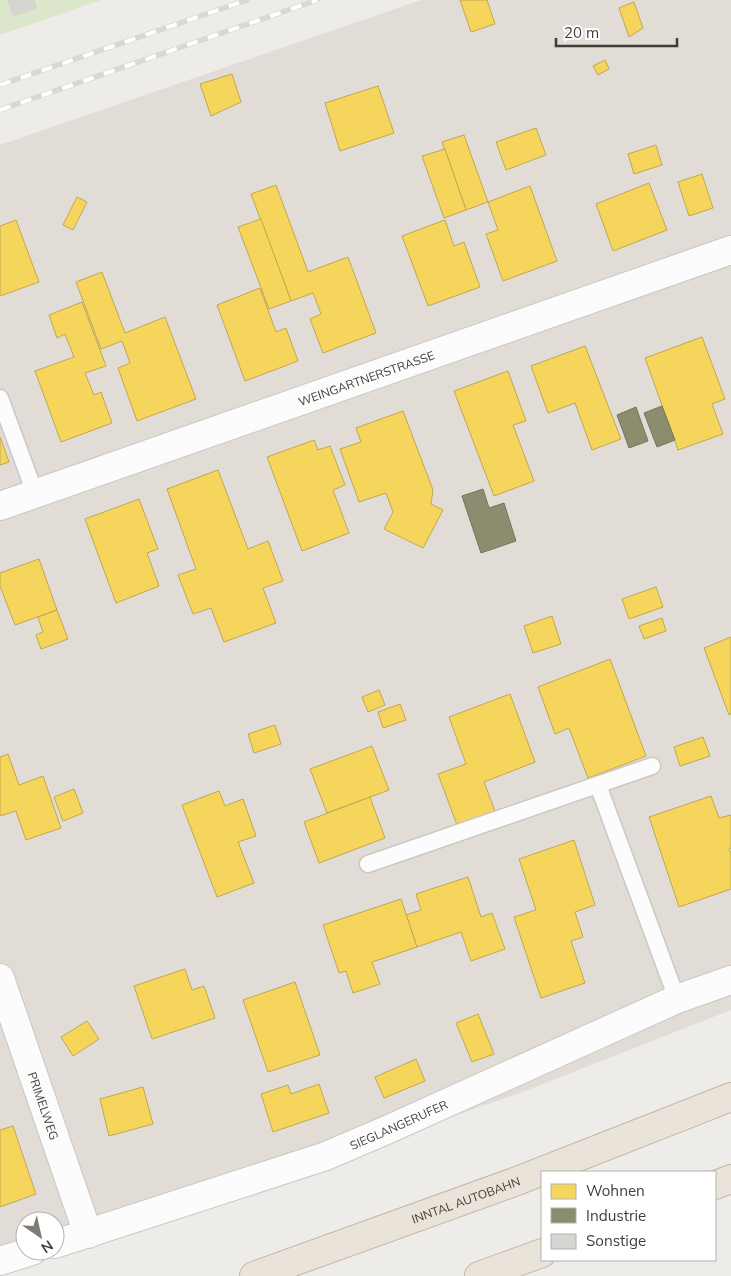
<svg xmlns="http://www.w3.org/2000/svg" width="731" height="1276" viewBox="0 0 731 1276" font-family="Mulish,sans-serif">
  <rect width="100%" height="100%" fill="#eeece8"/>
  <path fill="#e1ddd6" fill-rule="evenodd" d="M421,0H731V1010L520,1093L0,1273V145ZM25,1221H55V1251H25Z"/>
  <polygon fill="#dce6ca" points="0,0 101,0 0,35"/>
  <g fill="#f6d55c" stroke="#c0a751">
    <polygon points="460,0 487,0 495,24 471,32"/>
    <polygon points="634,2 643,28 629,37 619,8"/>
    <polygon points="605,60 609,69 598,75 593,66"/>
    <polygon points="232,74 241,102 211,116 200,84"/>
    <polygon points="378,86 394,133 340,151 325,103"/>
    <polygon points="536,128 546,155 506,170 496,142"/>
    <polygon points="464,135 488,202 466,210 442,142"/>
    <polygon points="656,145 662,165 634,174 628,154"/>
    <polygon points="445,149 466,210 444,218 422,156"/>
    <polygon points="702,174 713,208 689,216 678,182"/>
    <polygon points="649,183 667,230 613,251 596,204"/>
    <polygon points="276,185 308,272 348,257 376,333 323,353 310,319 321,314 313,293 291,301 251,194"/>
    <polygon points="530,186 557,261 503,281 486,234 498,230 488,202"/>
    <polygon points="77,197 87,202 73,230 63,225"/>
    <polygon points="261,219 291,301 269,309 238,227"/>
    <polygon points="16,220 39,282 0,296 0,226"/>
    <polygon points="445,220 454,246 464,242 480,287 428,306 402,236"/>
    <polygon points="102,272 125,333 165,317 196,399 137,421 118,368 130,363 122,341 101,349 76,282"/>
    <polygon points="260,288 276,332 286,328 298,361 245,381 217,305"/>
    <polygon points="82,302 106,366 85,373 94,395 101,392 112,423 61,442 35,371 74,357 65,334 57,338 49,315"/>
    <polygon points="702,337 725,399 712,404 723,434 678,450 645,358"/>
    <polygon points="585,346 621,439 592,450 575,403 548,413 531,366"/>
    <polygon points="508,371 526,421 513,425 534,481 494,496 454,391"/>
    <polygon points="403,411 433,490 431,504 443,510 423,548 384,529 393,512 386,493 359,502 340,449 361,442 356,428"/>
    <polygon points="0,437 9,462 0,465"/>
    <polygon points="314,440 318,450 330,446 345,485 333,490 349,533 302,551 267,457"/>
    <polygon points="218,470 248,549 268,541 283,581 263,588 276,623 224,642 211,608 193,614 178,575 196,569 167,489"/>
    <polygon points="139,499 158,549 147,553 159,586 116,603 85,519"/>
    <polygon points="39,559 57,610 15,625 0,586 0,573"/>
    <polygon points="656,587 663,607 629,619 622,599"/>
    <polygon points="57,610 68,639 41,649 36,635 43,632 38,617"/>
    <polygon points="552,616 561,644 533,653 524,626"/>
    <polygon points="662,618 666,631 644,639 639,626"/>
    <polygon points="731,637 731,714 729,715 704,648"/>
    <polygon points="610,659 646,756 588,778 569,728 555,734 538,687"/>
    <polygon points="379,690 385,705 368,712 362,697"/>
    <polygon points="510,694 535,762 484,782 495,811 457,825 438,774 466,764 449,717"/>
    <polygon points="400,704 406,720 383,728 378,712"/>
    <polygon points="275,725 281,744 254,753 248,734"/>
    <polygon points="703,737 710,756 680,766 674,747"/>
    <polygon points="372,746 389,790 327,813 310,769"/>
    <polygon points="8,754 19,785 43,776 61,828 26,840 16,811 0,816 0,757"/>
    <polygon points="74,789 83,813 63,821 54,797"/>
    <polygon points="219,791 225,806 243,799 256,836 238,842 254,883 217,897 182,805"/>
    <polygon points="711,796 719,818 731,815 731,848 729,849 731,854 731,889 679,907 649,817"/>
    <polygon points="370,797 385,838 319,863 304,822"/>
    <polygon points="574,840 595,905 575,912 583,937 571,941 585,983 541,998 514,917 536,910 519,859"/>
    <polygon points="468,877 481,917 492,913 505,949 471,961 461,932 417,947 406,915 421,910 416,894"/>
    <polygon points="401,899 417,947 372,962 380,984 353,993 346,971 339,973 323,925"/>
    <polygon points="185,969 192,990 204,986 215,1018 152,1039 134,986"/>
    <polygon points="295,982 320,1055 268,1072 243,1000"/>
    <polygon points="478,1014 494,1054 472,1062 456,1023"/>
    <polygon points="87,1021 99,1039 73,1056 61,1037"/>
    <polygon points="416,1059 425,1081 384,1098 375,1077"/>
    <polygon points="319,1084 329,1113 273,1132 261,1094 288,1085 291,1094"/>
    <polygon points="143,1087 153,1124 109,1136 100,1099"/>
    <polygon points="13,1126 36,1194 0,1207 0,1130"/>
  </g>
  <g fill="#8c8c6e" stroke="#76745d">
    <polygon points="662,406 675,440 657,447 644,413"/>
    <polygon points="636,407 648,441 629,448 617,415"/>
    <polygon points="483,489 489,508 504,503 516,541 481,553 462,496"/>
  </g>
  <polygon fill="#d7d5d1" stroke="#d6d3ce" points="8,0 34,0 36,8 13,16"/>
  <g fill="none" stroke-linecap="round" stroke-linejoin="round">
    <g stroke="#cac8c4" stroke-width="19">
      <g id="lane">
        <polyline points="0,398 35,493"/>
        <polyline points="598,785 677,999"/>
        <polyline points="368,864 652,766"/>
      </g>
    </g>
    <g stroke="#cac8c4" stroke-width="30">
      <g id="street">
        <path id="s1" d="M0,506L731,250"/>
        <path id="s2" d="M0,978L88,1234"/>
        <path id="s3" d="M55,1244L326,1156L389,1129L677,999L731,980"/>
        <polyline points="0,1261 32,1251"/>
      </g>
    </g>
    <g stroke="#c3b7a6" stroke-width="30">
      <g id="highway">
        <polyline points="715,1185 731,1179"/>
        <path id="s4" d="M254,1276L517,1181L731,1097"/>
        <polyline points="479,1276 542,1253"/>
      </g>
    </g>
    <use href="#lane" stroke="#fcfcfc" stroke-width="16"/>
    <use href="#street" stroke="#fcfcfc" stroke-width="28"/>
    <use href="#highway" stroke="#e9e3da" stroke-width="28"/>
    <g stroke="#d8d8d7" stroke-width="5.5">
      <g id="rail">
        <polyline points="0,85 247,0"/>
        <polyline points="0,110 317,0"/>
      </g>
    </g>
    <use href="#rail" stroke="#fff" stroke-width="4" stroke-dasharray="11" stroke-linecap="butt"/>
  </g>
  <g text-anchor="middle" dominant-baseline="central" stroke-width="5" stroke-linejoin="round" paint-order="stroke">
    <g font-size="12" fill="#423d36" stroke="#fff">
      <text stroke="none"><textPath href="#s1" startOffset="388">WEINGARTNERSTRASSE</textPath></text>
      <text stroke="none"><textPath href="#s2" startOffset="135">PRIMELWEG</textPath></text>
      <text stroke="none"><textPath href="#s3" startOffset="364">SIEGLANGERUFER</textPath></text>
      <text stroke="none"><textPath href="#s4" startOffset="225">INNTAL AUTOBAHN</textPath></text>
    </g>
  </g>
  <rect x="541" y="1171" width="175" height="90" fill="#ffffff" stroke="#b3b1af"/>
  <rect x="551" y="1184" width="25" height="15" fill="#f6d55c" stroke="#b3b1af"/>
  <text x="586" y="1196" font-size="15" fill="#423d36">Wohnen</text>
  <rect x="551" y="1208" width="25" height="15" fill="#8c8c6e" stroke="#b3b1af"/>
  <text x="586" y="1221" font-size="15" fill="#423d36">Industrie</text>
  <rect x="551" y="1234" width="25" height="15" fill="#d7d5d1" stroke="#b3b1af"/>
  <text x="586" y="1246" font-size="15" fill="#423d36">Sonstige</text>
  <g transform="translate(40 1236) rotate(146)"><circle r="24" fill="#ffffff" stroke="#b3b1af"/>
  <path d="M0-4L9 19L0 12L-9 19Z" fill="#7e7a74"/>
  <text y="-8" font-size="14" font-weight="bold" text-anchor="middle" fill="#423d36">N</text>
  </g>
  <path d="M556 38v8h121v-8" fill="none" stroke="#423d36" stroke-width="2.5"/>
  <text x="564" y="38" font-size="15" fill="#423d36" stroke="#ffffff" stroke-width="4" paint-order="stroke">20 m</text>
</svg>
